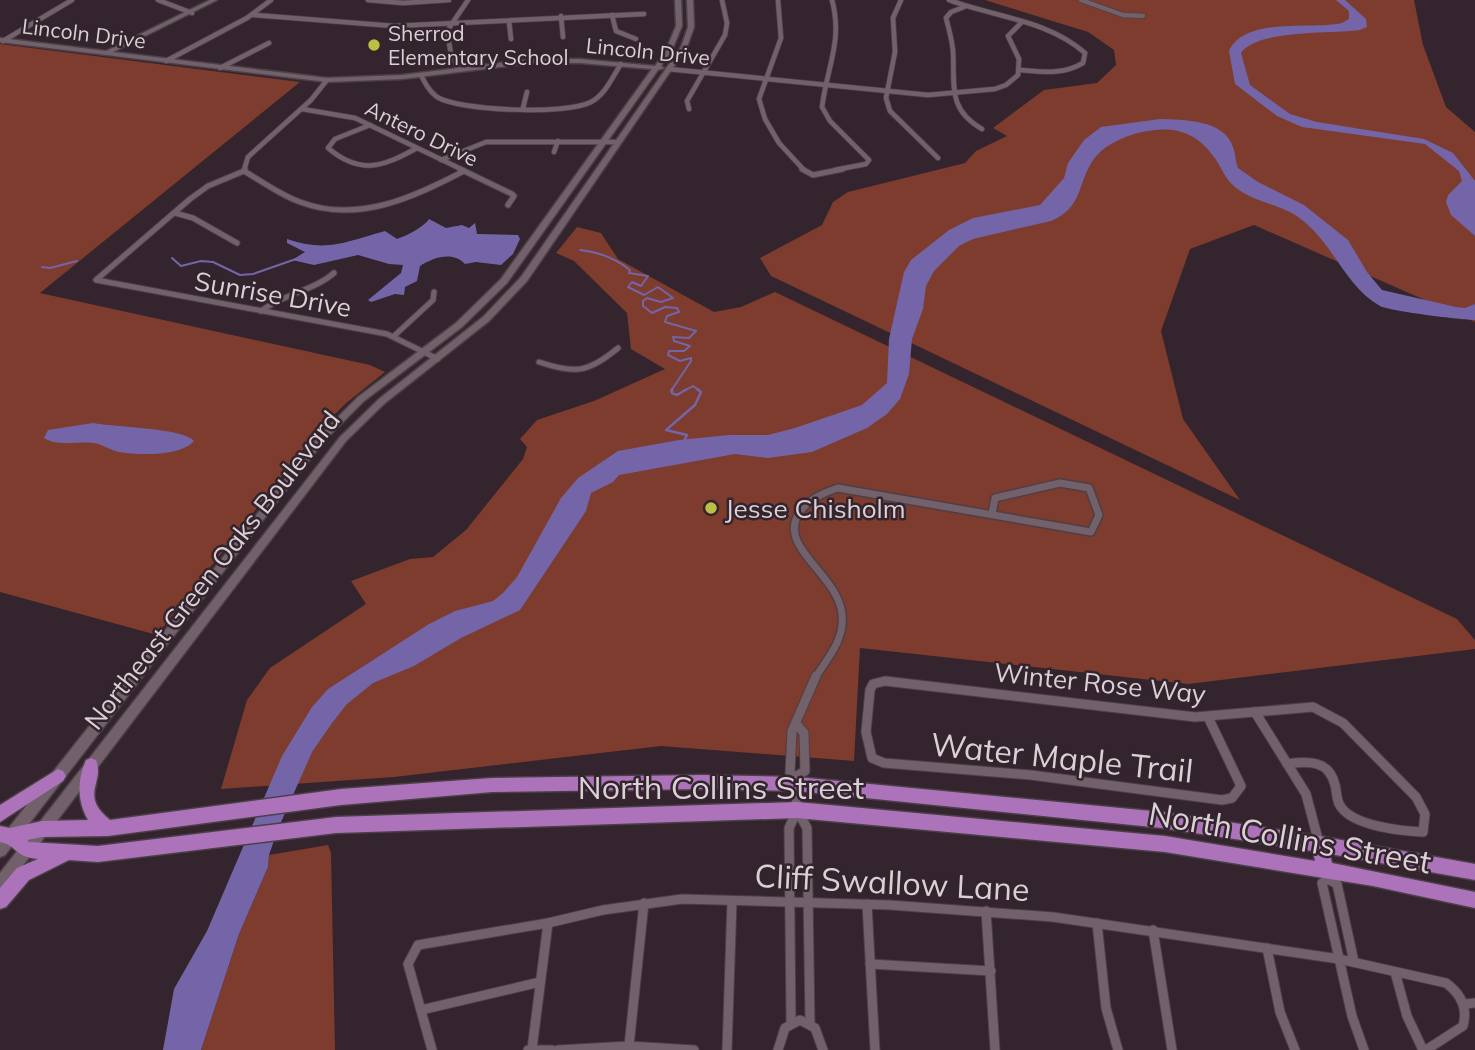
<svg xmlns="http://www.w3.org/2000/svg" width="1475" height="1050" viewBox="0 0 1475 1050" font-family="Mulish,sans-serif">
  <rect width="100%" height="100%" fill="#33242d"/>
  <g fill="#7d3c2d">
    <polygon points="985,0 1414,0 1423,45 1446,107 1475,132 1475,322 1254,225 1190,249 1161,331 1183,419 1240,500 771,276 760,258 822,225 833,202 848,192 965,163 976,151 1007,136 993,128 1044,90 1097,83 1116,65 1114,50 1088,32"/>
    <polygon points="0,44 300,82 40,293 370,365 385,372 345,404 312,438 157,635 0,592"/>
    <polygon points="577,227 601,233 618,259 714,312 741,307 775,292 1457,619 1475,640 1475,649 1188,684 860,648 854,761 661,746 394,777 221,789 247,700 270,668 366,604 351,581 410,559 433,557 466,530 523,459 527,447 520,439 537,420 594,401 665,369 631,349 627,313 574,261 556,253"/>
    <polygon points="328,845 331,853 335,1050 201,1050 239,934 268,867 269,855"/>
  </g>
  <g fill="#7365a8">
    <path d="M1336,0H1345L1366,19L1367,27L1360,30C1332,34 1257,29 1241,53L1250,85L1290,114L1317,122L1424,139L1453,153L1475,181V236L1451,215L1446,202L1448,195L1462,181L1459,171L1425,144L1302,127L1277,116L1235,84L1229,51C1245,16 1311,30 1342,23L1349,19V11Z"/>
    <path d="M1160,119C1183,120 1224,119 1233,147C1236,154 1235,161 1238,168L1258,182L1304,205L1348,240L1367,272L1382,290L1456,307L1465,308L1475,304V320C1463,320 1389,311 1380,306C1345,286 1335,246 1302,220C1283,204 1254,203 1235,187C1225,179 1222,168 1214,157C1193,128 1168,125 1134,134C1121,138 1102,147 1094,159C1077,182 1084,207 1051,221L973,239L959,246L934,271L926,286L923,309L912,339L909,374L900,399L887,414L867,428L812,452L768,458L735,454L619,475L613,482L591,493L586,511L520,610L461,638L414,666L373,683L347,704L332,723L312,752L278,829L269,855L268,867L239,934L201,1050H163L174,989L207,931L282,756L312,707L328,689L429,624L455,611L493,601L503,593L517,577L561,498L578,478L618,451L679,440L729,435H768L795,428L862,405L887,383L889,339L904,272L911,260L949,230L973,218L1040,205L1064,178L1068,163L1084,140L1101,127Z"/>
    <path d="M429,219L446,228L462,225L469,228L475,223L477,234L518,235L520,239L513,254L501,265L476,262L465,264C453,251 434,257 420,266L417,281L405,287L404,295L395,294L371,302L368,300L401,273L403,265L389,264L358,255L314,265L292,260L305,252L287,243V239C326,252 343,243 385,231L397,239C406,236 424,227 429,219Z"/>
    <path d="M93,423C113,427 184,428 194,441C180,457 139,455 119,452C110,450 102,444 93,443C77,441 58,447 44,438L48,430Z"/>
  </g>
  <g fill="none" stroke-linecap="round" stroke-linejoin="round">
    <g stroke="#7365a8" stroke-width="2">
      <path d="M580,250C599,252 615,258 630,270L629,273L648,276L641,286L632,282L628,287L644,295L658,287L673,298L661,302L647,298L643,301V306L652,313L665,307L677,308L679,312L667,316L665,322L696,331L689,338L673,337L674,341L690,346L684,351H669L668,355L680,361L691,358V361L671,391"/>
      <polyline points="172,258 181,266 201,261 213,262 240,275 253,274 296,259"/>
      <polyline points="42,267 50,268 77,261"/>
      <polyline points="684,391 693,386 700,391"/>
    </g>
    <g stroke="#7365a8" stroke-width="2.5">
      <polyline points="672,389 672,393 677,395 687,389"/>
      <polyline points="684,441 687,435 666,430 695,405 701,392 697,389"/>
    </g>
    <g stroke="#4c4047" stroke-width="6">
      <g id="street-far3">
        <polyline points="158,0 192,13"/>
        <polyline points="368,0 403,3 449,0"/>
        <polyline points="778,0 781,38 759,99 765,119 779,143 804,170"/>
        <path d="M832,0C843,41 827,67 822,107L830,121L869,160L866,164L835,170"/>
        <polyline points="901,0 893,18 895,52 886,98 890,111 938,158"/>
        <path d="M949,0C994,17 1048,20 1085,53L1083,63C1063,75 1043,72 1021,70"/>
        <polyline points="1081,0 1123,15 1143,16"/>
        <path d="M964,7L951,12L946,18C949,29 952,40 953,51C955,85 947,109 982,129"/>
        <polyline points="254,15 394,26 644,14"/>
        <polyline points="612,15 616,31 636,39"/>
        <polyline points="561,16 563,37"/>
        <polyline points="509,21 511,39"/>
        <polyline points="3,41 72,0"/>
        <polyline points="166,61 247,18 271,0"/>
        <polyline points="220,68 269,43"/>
        <polyline points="458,69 451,54 447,31 468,0"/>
        <polyline points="668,69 928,95 995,89 1006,85 1018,75 1019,59 1008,36 1021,23"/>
        <path d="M421,75C425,83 429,91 437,97C459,111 567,115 591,102C605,95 613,76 621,64"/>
        <polyline points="523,108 527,92"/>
        <polyline points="302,109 355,118 463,170"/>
        <polyline points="689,109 687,101 725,35 727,23 722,0"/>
        <path d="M370,125L335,139L328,148C361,176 384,166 417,148"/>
        <polyline points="554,152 558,141"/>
        <polyline points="441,160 486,142 618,142"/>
        <polyline points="244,170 248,157 311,100 327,80"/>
      </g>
    </g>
    <g stroke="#4c4047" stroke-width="7">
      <g id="street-far2">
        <path d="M245,169L244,171C263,182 280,195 300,202C358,224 414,197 464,171"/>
        <polyline points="460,169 512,194 514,196 508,205"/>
        <polyline points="802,169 813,175 843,169"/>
        <polyline points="244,171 208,186 190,199 96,280 387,334 438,359"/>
        <polyline points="175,213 193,218 237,243"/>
        <path d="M261,311C283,294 313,291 334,273"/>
        <polyline points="394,336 433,300 434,292"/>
        <path d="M539,362C575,374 588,373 618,348"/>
      </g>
    </g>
    <g stroke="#4c4047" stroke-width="10">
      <path id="street-far1" d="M815,678C828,658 845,639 842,614C838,575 779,548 798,515C806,500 823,493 838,488L1091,532L1099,515L1089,488L1060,483L995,498L992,514"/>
    </g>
    <g stroke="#4c4047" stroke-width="11">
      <g id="street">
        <polyline points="1255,712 1306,794 1319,843"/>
        <path d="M1208,717L1241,786L1232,798L1222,800L1031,775L884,763L872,758L866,732L870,690L873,684L885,681L1195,717L1313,707L1343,723L1416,797L1425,814L1423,832C1401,831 1354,826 1341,807C1336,801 1337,792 1335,785C1329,760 1309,761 1287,764"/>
        <polyline points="795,777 805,771 804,733 798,726"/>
        <polyline points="1328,879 1322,883 1352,1016 1364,1050"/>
        <polyline points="1328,879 1337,884 1354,962"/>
        <polyline points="867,904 875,1050"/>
        <polyline points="986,911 995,1050"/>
        <polyline points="1097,923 1106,1008 1118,1050"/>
        <polyline points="1153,930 1172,1050"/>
        <polyline points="1267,948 1280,1012 1295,1050"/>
        <polyline points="870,964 991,971"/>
        <polyline points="1395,972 1407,1016 1423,1050"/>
        <polyline points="1464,1004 1475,1003"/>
        <polyline points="421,1010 540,982"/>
        <polyline points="791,1022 789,828 797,811"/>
        <polyline points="810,1023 807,828 797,810 795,777 790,773 792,731 816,676"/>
        <polyline points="629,1046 644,903"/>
        <polyline points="532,1049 548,923"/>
        <path d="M432,1050L408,964L418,945L548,923L603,910L682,899L890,905L1053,917L1339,959L1446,983C1461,994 1468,1008 1463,1026L1426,1050"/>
        <polyline points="528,1050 552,1050"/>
        <polyline points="558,1050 629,1046 694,1050"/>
        <polyline points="727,1050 732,901"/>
        <polyline points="778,1050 785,1028 800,1020 815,1028 823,1050"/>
      </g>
    </g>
    <g stroke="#4c4047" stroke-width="3">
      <g id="secondary">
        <polygon points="210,0 217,0 113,52 327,78 402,75 533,59 580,59 655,66 666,50 676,26 675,0 681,0 682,26 672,50 661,66 664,68 658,70 507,283 462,327 364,401 324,441 5,855 0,857 0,839 318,437 358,397 456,323 501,279 652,69 580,63 533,63 402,79 327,82 0,42 0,38 106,51"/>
        <polygon points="687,0 693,0 694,27 687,47 527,281 489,321 385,403 346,441 5,889 0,891 0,873 340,437 379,399 483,317 521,277 681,47 688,27"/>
      </g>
    </g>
    <g stroke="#4c4047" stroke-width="3">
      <g id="primary">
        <path d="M91,758L96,760C105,783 79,795 110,820L341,789L492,778L702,775L797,777L1162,812L1319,836L1475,864V880L1330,854L1332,863L1475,892V908L1373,886L1165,852L797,818L336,833L98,862L69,860L29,880L6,907L0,909V888L17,868L38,859C14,857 17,845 0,842V826L10,828L42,821L88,820C77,801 77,780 86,760ZM702,789L797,791L1162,828L1313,851L1315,861L1165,836L797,802L336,817L98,846L29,842L27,840L42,837L108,836L341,805L492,792Z"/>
        <polygon points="58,769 63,771 66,776 63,781 0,822 0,805"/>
      </g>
    </g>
    <use href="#street-far3" stroke="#72616b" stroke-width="4.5"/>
    <use href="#street-far2" stroke="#72616b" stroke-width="5"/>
    <use href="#street-far1" stroke="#72616b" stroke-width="7"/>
    <use href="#street" stroke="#72616b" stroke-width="9"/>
    <use href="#secondary" fill="#72616b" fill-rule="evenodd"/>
    <use href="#primary" fill="#ad73ba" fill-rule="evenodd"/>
  </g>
  <g fill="#bcbf44" stroke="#33242d" stroke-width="2.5">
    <circle cx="374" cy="45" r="7"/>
    <circle cx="711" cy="508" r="7"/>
  </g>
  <g text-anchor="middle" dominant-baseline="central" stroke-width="5" stroke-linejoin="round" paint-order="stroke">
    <g font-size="21" fill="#dad0d6" stroke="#33242d">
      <text transform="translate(84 33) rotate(7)">Lincoln Drive</text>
      <text transform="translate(648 51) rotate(6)">Lincoln Drive</text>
      <text transform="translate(422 133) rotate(26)">Antero Drive</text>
    </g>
    <g font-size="21" fill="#dad0d6" stroke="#33242d" text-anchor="start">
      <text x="388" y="33">Sherrod<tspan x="388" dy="24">Elementary School</tspan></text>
    </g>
    <g font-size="26" fill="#dad0d6" stroke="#33242d">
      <text transform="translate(273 294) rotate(10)">Sunrise Drive</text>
      <text transform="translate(212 570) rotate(-52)">Northeast Green Oaks Boulevard</text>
      <text transform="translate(1100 683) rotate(6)">Winter Rose Way</text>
    </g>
    <g font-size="26" fill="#dad0d6" stroke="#33242d" text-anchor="start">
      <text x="725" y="508">Jesse Chisholm</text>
    </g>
    <g font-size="32" fill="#dad0d6" stroke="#33242d">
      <text transform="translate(1062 757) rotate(6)">Water Maple Trail</text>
      <text x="721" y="787">North Collins Street</text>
      <text transform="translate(1290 837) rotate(10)">North Collins Street</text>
      <text transform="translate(892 882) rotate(3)">Cliff Swallow Lane</text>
    </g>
  </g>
</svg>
